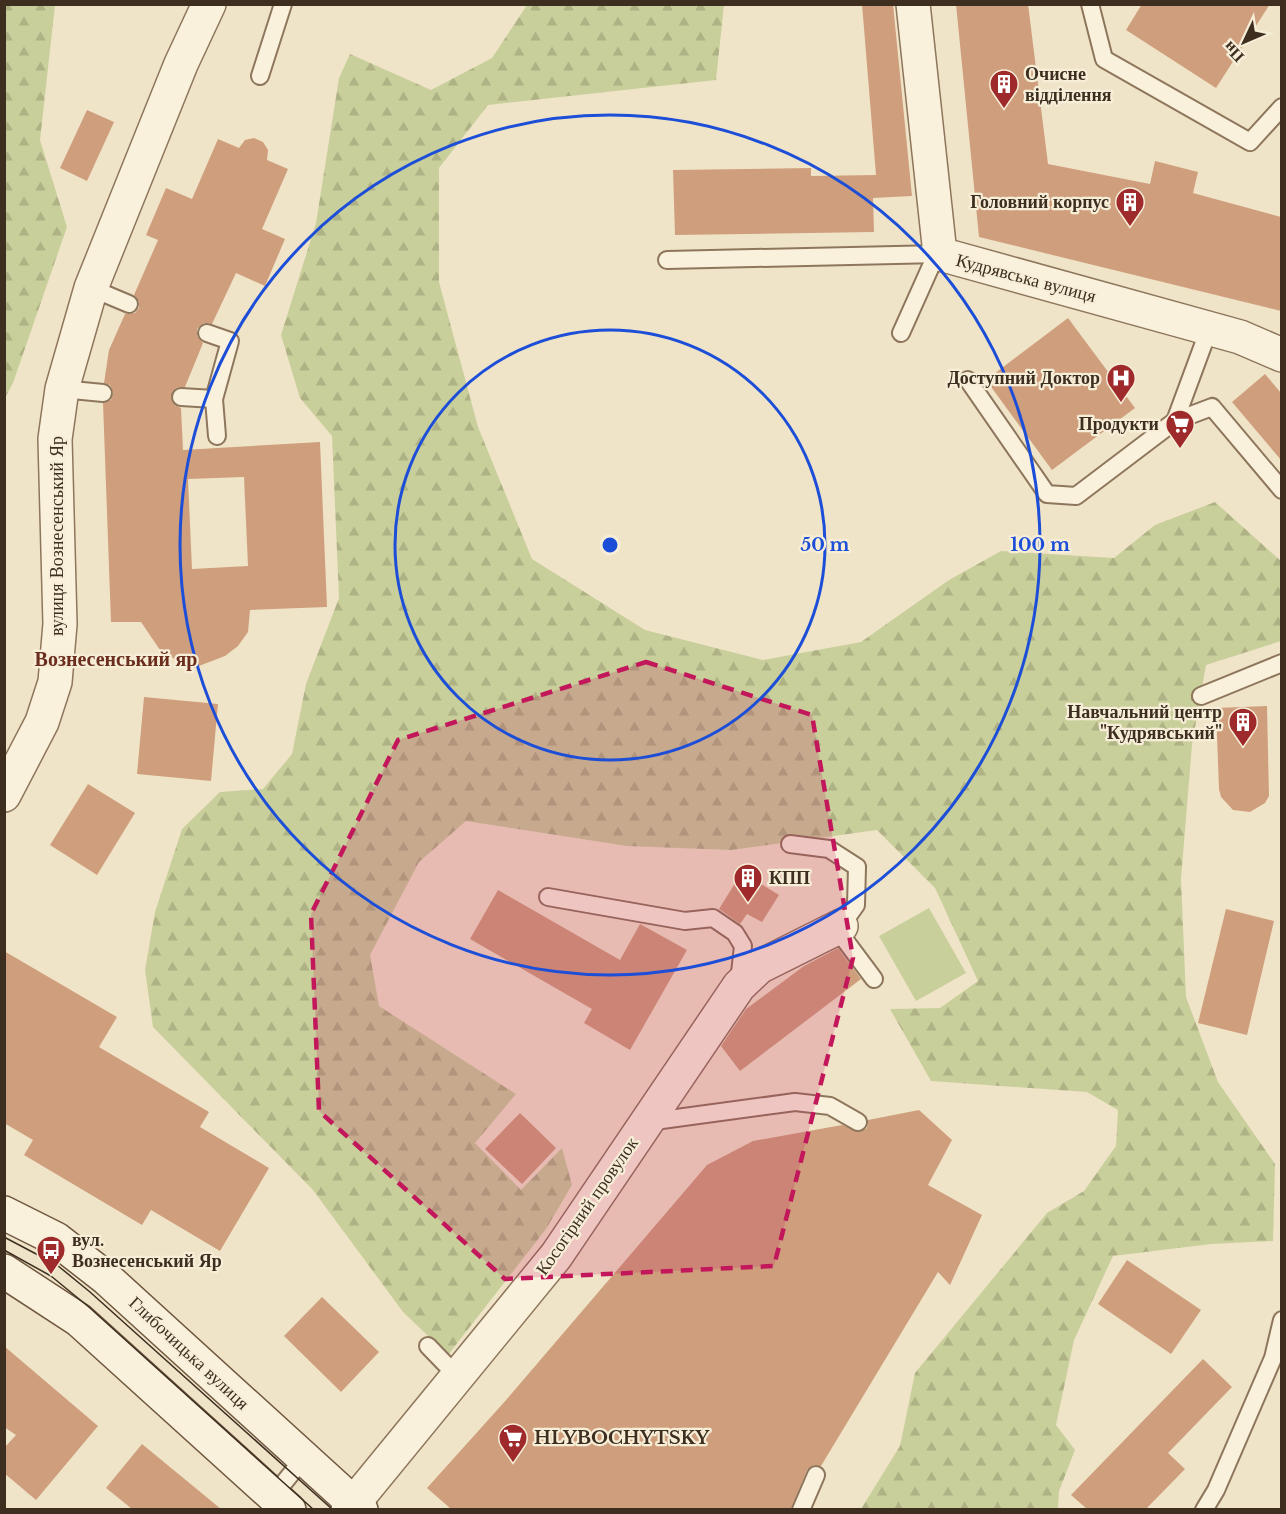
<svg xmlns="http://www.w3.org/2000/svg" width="1286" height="1514" viewBox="0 0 1286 1514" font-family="'Libre Baskerville',serif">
  <defs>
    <pattern id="forest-firs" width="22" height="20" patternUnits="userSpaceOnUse" patternTransform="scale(1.5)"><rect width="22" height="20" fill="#c9cf9b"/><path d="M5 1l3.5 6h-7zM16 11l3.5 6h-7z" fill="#aeb285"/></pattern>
  </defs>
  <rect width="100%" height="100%" fill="#f0e4c8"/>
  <g fill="url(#forest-firs)">
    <polygon points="5,4 55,5 40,140 67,227 13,383 5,398"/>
    <polygon points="527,5 724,5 716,80 488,105 439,168 439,282 478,427 532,559 645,630 763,660 861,642 949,580 1001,551 1114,558 1155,525 1215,502 1281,561 1281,641 1206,665 1192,745 1181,879 1186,997 1218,1082 1275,1164 1273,1241 1211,1244 1113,1256 1074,1340 1056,1425 1075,1450 1059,1491 1058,1509 861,1509 900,1446 915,1373 1047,1213 1084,1191 1116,1146 1118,1110 1087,1092 931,1081 890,1009 940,1008 978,981 935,888 877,830 731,850 627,846 466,821 419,862 370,955 379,1006 516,1094 475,1143 521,1190 562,1148 572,1185 546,1229 448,1355 403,1312 313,1190 153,1027 145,970 155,912 182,829 220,792 263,789 292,754 306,684 339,598 332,436 300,398 281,335 316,223 339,78 350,54 431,90 492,58"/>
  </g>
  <polygon fill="#c9cf9b" points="929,908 966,973 916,1001 879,936"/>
  <g fill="#cf9f7d" fill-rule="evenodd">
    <polygon points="862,4 893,4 912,196 873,198 874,232 675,235 673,170 811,168 811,176 876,175"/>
    <polygon points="956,4 1028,4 1048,164 1150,184 1155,161 1198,172 1193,193 1281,217 1281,311 979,237"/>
    <polygon points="1142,4 1270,4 1216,88 1126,30"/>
    <polygon points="87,110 114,122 87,181 60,168"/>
    <path d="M254,138L263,142L268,150L267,160L288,169L262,229L285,239L265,286L236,273L212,324L204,323L197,329V336L203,343L185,387L176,388L171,397L175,405L181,408L183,450L320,442L327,607L250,610L248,632L238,646L225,656L191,669L160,650L141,622H111L103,403L111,400L113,393L110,385L104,383L109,350L125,314L135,313L139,308V302L134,295L158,240L146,235L166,188L192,199L218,139L239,148L245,140ZM244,477L248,566L192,569L188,479Z"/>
    <polygon points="1068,318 1135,408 1052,470 986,380"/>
    <polygon points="1265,374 1281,393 1281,460 1232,402"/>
    <polygon points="144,697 218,704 211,781 137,774"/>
    <polygon points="1267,706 1269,796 1265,803 1250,812 1233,810 1221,797 1219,789 1216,708"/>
    <polygon points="88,784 135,813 97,875 50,845"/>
    <polygon points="742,872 779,895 762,922 747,914 740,924 719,909"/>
    <polygon points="498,890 620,960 640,924 687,950 630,1050 584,1023 592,1009 470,939"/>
    <polygon points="1226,909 1274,921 1247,1035 1198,1023"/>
    <polygon points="838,948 861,979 740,1071 721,1046 746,1009 804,966"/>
    <polygon points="4,951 117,1017 99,1047 209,1112 200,1127 269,1168 220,1251 151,1210 142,1225 24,1155 33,1140 4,1123"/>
    <polygon points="919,1110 952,1140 928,1185 982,1215 950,1285 938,1272 821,1466 814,1465 807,1470 791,1509 451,1509 427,1488 507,1399 707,1165 753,1141 842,1125 859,1132 867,1128 868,1120"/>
    <polygon points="520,1113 556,1148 522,1184 485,1149"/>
    <polygon points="1127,1260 1201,1310 1171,1354 1098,1304"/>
    <polygon points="322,1297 379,1352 341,1392 284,1336"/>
    <polygon points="4,1346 98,1426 36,1500 4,1473 4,1448 16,1435 4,1427"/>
    <polygon points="1203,1359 1232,1387 1168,1453 1185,1469 1146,1509 1087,1509 1071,1495"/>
    <polygon points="142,1444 221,1509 132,1509 106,1488"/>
  </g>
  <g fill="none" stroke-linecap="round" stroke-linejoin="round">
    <g stroke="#8d765c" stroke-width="20">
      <g id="service">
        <polyline points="1090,4 1104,59 1250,142 1282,107"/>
        <polyline points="260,76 283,4"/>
        <polyline points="667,260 940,254"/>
        <polyline points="91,288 129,304"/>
        <polyline points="207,333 230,341 214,399 217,436"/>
        <polyline points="901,333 931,266 940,254"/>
        <polyline points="968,380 1047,494 1076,496 1175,421 1212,407 1282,490"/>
        <polyline points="62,389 103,393"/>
        <polyline points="181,397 214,399"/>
        <polyline points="1175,421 1209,329"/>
        <polyline points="1201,696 1282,663"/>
        <polyline points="790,844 829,849 857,867 856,905 841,926"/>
        <polyline points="548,897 685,921 713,918 735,933 743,946 739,982"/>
        <polyline points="836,928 874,979"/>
        <polyline points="647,1122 795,1102 830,1106 858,1122"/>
        <polyline points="428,1346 457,1376"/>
        <polyline points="270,1500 303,1459"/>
        <polyline points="801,1510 816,1475"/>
        <polyline points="1204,1510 1216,1490 1273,1358 1282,1320"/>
      </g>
    </g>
    <g stroke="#8d765c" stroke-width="36">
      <g id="minor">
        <polyline points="913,4 940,254 1240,337 1282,355"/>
        <polyline points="4,795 42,722 55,682 60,624 55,439 62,389 91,288 181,64 209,4"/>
        <polyline points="348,1510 556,1256 739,986 759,967 841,926"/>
      </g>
    </g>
    <g stroke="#6f573f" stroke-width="36">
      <g id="secondary">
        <polyline points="4,1213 56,1239 106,1278 361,1510"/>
        <polyline points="4,1271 79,1320 289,1510"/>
      </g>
    </g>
    <use href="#service" stroke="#faf1dc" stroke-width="16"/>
    <use href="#minor" stroke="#faf1dc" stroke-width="33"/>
    <use href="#secondary" stroke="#faf1dc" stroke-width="33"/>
    <g stroke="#3d2e20" stroke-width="1.5">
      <polyline points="4,1237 57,1265 90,1292 333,1510"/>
      <polyline points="4,1250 51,1276 90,1308 314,1510"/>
    </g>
  </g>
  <path fill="#c2185b" fill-opacity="0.2" stroke="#c2185b" stroke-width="4.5" stroke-dasharray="12 8" stroke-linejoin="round" d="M646,662L812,715L853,958L774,1266L505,1279L319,1111L311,914L398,740Z"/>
  <g fill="none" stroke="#1d4ed8" stroke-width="3">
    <circle cx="610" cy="545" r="215"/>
    <circle cx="610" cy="545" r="430"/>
  </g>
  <defs>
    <g id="building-pin" transform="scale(1.5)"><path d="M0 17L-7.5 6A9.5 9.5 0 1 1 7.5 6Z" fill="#9e2a2b" stroke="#f7eed8"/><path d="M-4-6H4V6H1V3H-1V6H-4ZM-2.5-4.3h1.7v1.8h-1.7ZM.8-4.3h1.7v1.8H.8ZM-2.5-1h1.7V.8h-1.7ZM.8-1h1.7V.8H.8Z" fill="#fff"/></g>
    <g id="hospital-pin" transform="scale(1.5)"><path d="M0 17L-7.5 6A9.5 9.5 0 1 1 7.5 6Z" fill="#9e2a2b" stroke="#f7eed8"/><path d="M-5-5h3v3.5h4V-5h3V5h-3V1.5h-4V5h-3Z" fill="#fff"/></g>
    <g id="supermarket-pin" transform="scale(1.5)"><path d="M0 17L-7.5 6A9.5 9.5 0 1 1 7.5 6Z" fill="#9e2a2b" stroke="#f7eed8"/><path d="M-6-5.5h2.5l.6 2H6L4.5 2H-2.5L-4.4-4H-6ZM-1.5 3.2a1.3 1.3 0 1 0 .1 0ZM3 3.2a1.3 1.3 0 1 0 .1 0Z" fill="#fff"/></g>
    <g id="bus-pin" transform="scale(1.5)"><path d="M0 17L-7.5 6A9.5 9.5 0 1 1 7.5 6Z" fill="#9e2a2b" stroke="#f7eed8"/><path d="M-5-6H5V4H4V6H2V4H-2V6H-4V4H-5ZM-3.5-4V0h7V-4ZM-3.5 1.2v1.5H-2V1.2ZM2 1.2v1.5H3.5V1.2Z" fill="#fff"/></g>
  </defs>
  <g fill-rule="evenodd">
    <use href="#building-pin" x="1004" y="84"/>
    <use href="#building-pin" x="1130" y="202"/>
    <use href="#hospital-pin" x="1121" y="378"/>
    <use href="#supermarket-pin" x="1180" y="424"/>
    <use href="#building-pin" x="1243" y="722"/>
    <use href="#building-pin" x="748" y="878"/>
    <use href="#bus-pin" x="51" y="1250"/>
    <use href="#supermarket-pin" x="513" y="1438"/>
  </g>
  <g text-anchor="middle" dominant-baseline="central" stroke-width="4.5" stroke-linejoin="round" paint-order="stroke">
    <g font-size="18" font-weight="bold" fill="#3d2e20" stroke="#f7eed8" text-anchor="start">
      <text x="1025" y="74">Очисне<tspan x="1025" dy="21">відділення</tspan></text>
      <text x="1109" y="202" text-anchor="end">Головний корпус</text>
      <text x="1100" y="378" text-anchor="end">Доступний Доктор</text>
      <text x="1159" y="424" text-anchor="end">Продукти</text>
      <text x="1222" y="712" text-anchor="end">Навчальний центр<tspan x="1222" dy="21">"Кудрявський"</tspan></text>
      <text x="769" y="878">КПП</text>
      <text x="72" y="1240">вул.<tspan x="72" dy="21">Вознесенський Яр</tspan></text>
      <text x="534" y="1438">HLYBOCHYTSKY</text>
    </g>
    <g font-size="18" fill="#3d2e20" stroke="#f7eed8">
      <text transform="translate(1026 278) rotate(15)">Кудрявська вулиця</text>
      <text transform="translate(57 536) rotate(-90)">вулиця Вознесенський Яр</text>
      <text transform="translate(587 1206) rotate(-55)">Косогірний провулок</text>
      <text transform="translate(189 1353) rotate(43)">Глибочицька вулиця</text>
    </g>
    <g font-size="20" font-weight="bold" fill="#6b2e1e" stroke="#f7eed8">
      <text x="116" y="659">Вознесенський яр</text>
    </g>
  </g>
  <circle cx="610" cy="545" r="9" fill="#1d4ed8" stroke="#f7eed8" stroke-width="3"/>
  <g font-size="18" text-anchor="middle" font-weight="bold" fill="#1d4ed8" stroke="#f7eed8" stroke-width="4.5" stroke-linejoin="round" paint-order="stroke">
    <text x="825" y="551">50 m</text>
    <text x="1040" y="551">100 m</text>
  </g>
  <rect width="1286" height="1514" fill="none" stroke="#3d2e20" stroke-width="12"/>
  <g transform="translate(1244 42) rotate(226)" stroke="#f7eed8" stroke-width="4.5" paint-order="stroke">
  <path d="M0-4.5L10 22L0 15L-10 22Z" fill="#3d2e20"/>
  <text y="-9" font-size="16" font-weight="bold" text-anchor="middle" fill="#3d2e20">Пн</text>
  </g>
</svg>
